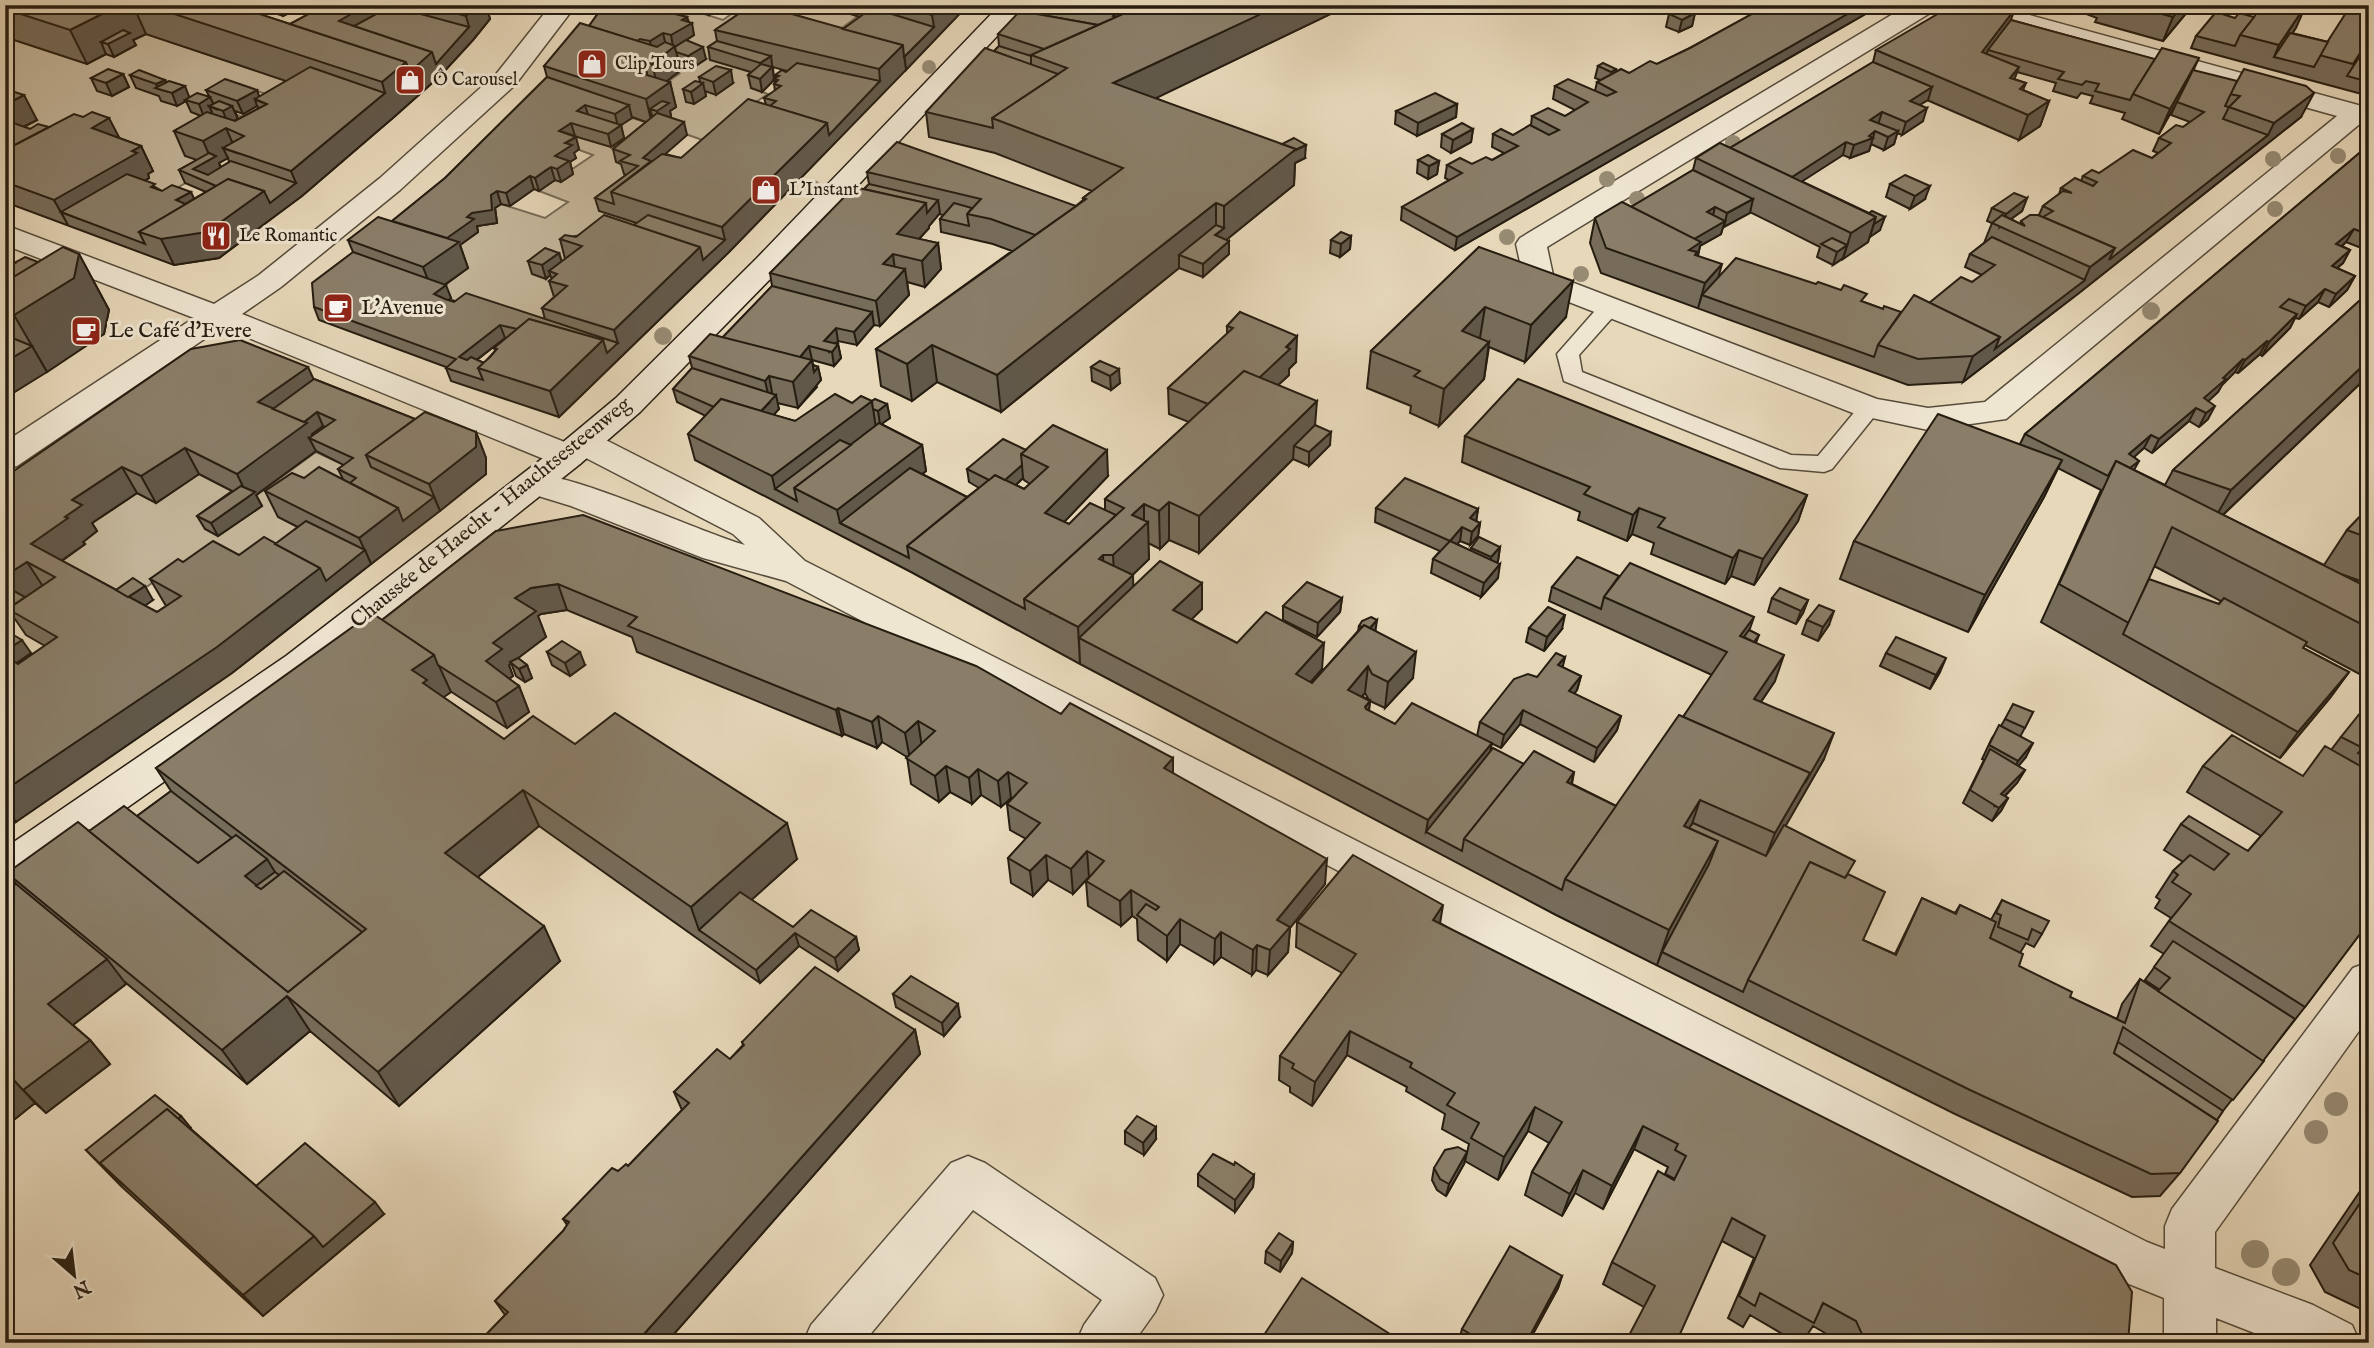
<svg xmlns="http://www.w3.org/2000/svg" width="2374" height="1348" viewBox="0 0 2374 1348" font-family="'IM FELL English',serif">
  <rect width="100%" height="100%" fill="#e7d8ba"/>
  <filter id="stains"><feTurbulence type="fractalNoise" baseFrequency=".00286" numOctaves="4"/><feColorMatrix values="0 0 0 0 .2 0 0 0 0 .09 0 0 0 0 .02 0 0 0 .5 -.17"/></filter>
  <radialGradient id="worn" r=".72"><stop offset=".6" stop-color="#630" stop-opacity="0"/><stop offset="1" stop-color="#630" stop-opacity=".3"/></radialGradient>
  <g fill="#c6b89d" stroke="#766a57" stroke-width="2">
    <polygon points="796,5 822,5 858,16 838,31 711,59 762,76 751,88 768,94 750,106 711,143 660,125 633,168 641,179 600,211 636,223 611,240 557,307 532,328 433,293 441,259 477,226 497,223 495,208 501,204 545,218 568,202 539,191 555,180 561,182 568,172 593,155 563,144 575,136 611,147 618,127 632,118 652,124 658,88 679,74 637,63 666,23 688,9 723,20 741,7"/>
    <polygon points="146,34 309,88 287,101 242,86 209,105 249,119 186,155 214,166 162,197 133,187 152,171 37,142 5,112 5,37 87,64 106,54 114,57 134,46 128,43"/>
    <polygon points="316,452 359,472 279,517 312,535 276,562 168,572 116,608 48,570 84,545 81,543 88,526 137,493 156,502 199,474 248,499 205,529 218,536 250,500"/>
  </g>
  <g fill="none" stroke-linecap="round" stroke-linejoin="round">
    <g stroke="#564c3b" stroke-width="3">
      <polygon id="lane" points="1609,303 1617,304 1620,309 1579,355 1582,372 1791,455 1818,456 1862,403 1878,403 1881,408 1832,469 1824,472 1780,468 1564,381 1557,354 1601,304"/>
    </g>
    <g stroke="#564c3b" stroke-width="3">
      <g id="street">
        <path d="M551,5H576L515,85L400,190L281,287L242,314L567,443L572,435L584,432L596,435L759,518L805,561L2147,1242L2165,1249V1226L2172,1209L2353,968L2369,962V1017L2215,1232V1268L2313,1305L2352,1325L2360,1343H2280L2216,1318V1343H2164V1298L2114,1278L786,581L703,558L571,506L522,491L517,483L522,475C558,465 698,532 745,545L733,534L584,457L580,464L568,467L556,464L222,327L17,466L5,469V442L194,318L5,245V225L214,304L259,275L380,178L497,73Z"/>
        <polygon points="1908,5 1938,5 1935,10 1547,247 1553,275 1877,399 1928,408 1985,402 2337,116 1955,10 1952,5 1993,5 2369,108 2369,124 2362,122 2006,419 1928,430 1858,415 1528,286 1524,280 1516,244 1520,238"/>
        <polygon points="968,1156 985,1163 1155,1278 1163,1295 1155,1312 1133,1343 1076,1343 1084,1325 1102,1300 973,1210 863,1343 803,1343 811,1325 951,1163"/>
      </g>
    </g>
    <g stroke="#261d11" stroke-width="3">
      <polygon id="secondary" points="1000,5 1026,5 779,270 640,412 580,464 314,676 20,883 5,888 5,848 286,656 556,448 616,398 757,258"/>
    </g>
    <use href="#lane" fill="#efe6d2" fill-rule="evenodd"/>
    <use href="#street" fill="#efe6d2" fill-rule="evenodd"/>
    <use href="#secondary" fill="#efe6d2" fill-rule="evenodd"/>
  </g>
  <g fill="#978b74">
    <circle cx="929" cy="67" r="7"/>
    <circle cx="1733" cy="143" r="8"/>
    <circle cx="2338" cy="156" r="8"/>
    <circle cx="2273" cy="159" r="8"/>
    <circle cx="1607" cy="179" r="8"/>
    <circle cx="813" cy="188" r="8"/>
    <circle cx="1637" cy="199" r="8"/>
    <circle cx="2275" cy="209" r="8"/>
    <circle cx="1507" cy="237" r="8"/>
    <circle cx="1581" cy="274" r="8"/>
    <circle cx="2151" cy="311" r="9"/>
    <circle cx="663" cy="336" r="9"/>
    <circle cx="2336" cy="1104" r="12"/>
    <circle cx="2316" cy="1132" r="12"/>
    <circle cx="2255" cy="1254" r="14"/>
    <circle cx="2286" cy="1272" r="14"/>
  </g>
  <g fill="#776c5a" stroke="#261d11" stroke-width="2" fill-rule="evenodd">
    <path d="M5,5H232L290,24L309,14L297,9L283,16L268,11L266,5H486L490,19L473,40L440,76L394,117L302,196L275,216L219,258L174,265L5,202V89L37,120L24,127L30,129L49,127L119,138L141,146L153,171L148,174L149,178L145,181L162,191L194,199L206,192L185,183L179,170L197,160L185,156L174,131L201,116L191,112L186,101L177,106L161,101L159,96L136,88L130,75L165,80L166,82L190,97L209,96L206,90H257L259,97L286,81L146,34L133,40L136,45L114,57L106,54L87,64L5,37ZM257,106L259,108L235,121H234L238,119L235,111L243,114ZM228,158L229,162L221,167L219,163Z"/>
    <path d="M604,5H724L709,15L688,9L679,15L687,17L694,35L675,47L706,59L691,69L679,65L681,70L666,81L670,82L676,107L670,111L671,116L670,117L687,135L665,154L681,158L766,105L764,98L775,91L774,84L775,82V75L787,71L773,67L774,80L762,92L751,88L748,75L751,72L710,60L708,47L717,41L715,30L746,9L734,5H796L785,12L843,29L860,17L822,5H968L728,253L559,417L451,381L446,368V367L319,320L314,307L353,252L348,240L392,221L445,178L547,77L544,66L589,26ZM632,117L646,122L613,149L616,162L621,164L624,174L626,175L595,198L599,211L637,223L634,225L560,239L565,259L562,262L559,253L528,261L532,274L546,279L550,275L552,279L549,281L554,297L542,308L545,319L449,300L451,298L445,285L468,268L460,245L478,232L477,226L497,223L495,208L501,204L510,206L534,189L539,191L550,183L555,180L561,182L573,174L570,162L576,158L574,153L579,149L574,136L611,147L624,138L621,125ZM505,338H506L494,348L495,351L484,363L477,360Z"/>
    <path d="M1037,5H1349L1155,98L1305,158L1295,163L1294,185L1226,240L1229,241V254L1203,277L1179,268L1001,412L937,382L912,401L881,386L876,349L1012,251L993,244L941,232L940,219L943,215L939,214L929,226V228L919,239L938,243L941,269L925,287L907,282L909,295L880,326L874,325L857,345L838,341L836,344H838L841,358L834,366L812,360L813,365L818,367L821,380L816,385L817,387L798,408L777,403L779,409L773,415L795,421L852,403L872,401L887,404L890,418L881,424L922,445L926,471L922,474L967,497L979,488L969,482L967,469L1026,450L1108,476L1064,522L1069,524L1105,510V499L1189,422L1169,414L1168,388L1227,334V326L1240,312L1296,362L1289,369V375L1278,385L1315,425L1330,445L1309,466L1293,459L1199,553L1169,540L1160,549L1148,543L1149,559L1132,575L1133,586L1202,583V609L1191,619L1237,643L1322,669L1311,682L1312,683L1358,631L1359,626L1376,631L1413,678L1385,708L1370,701L1369,711L1395,724L1477,736L1480,722L1537,677L1565,657L1562,667L1581,676L1577,690L1574,694L1621,716L1617,730L1594,762L1520,724L1501,748L1491,743L1490,753L1524,764L1574,772L1572,784L1616,806L1683,717L1712,675L1549,601L1552,587L1619,576L1749,630L1759,635L1756,643L1775,681L1761,702L1824,759L1785,826L1848,875L1863,940L1895,954L1922,898L1955,913L1960,905L1991,920L2002,900L2042,934L2034,947L2026,943L2020,953L2019,966L2070,997L2117,1019L2122,1004L2140,979L2158,991L2160,990L2145,980L2164,954L2151,946L2171,918L2155,908L2160,900L2156,897L2173,871L2183,862L2164,850L2181,824L2248,851L2261,836L2187,792L2203,766L2303,776L2331,750L2341,737L2369,716V922L2305,1007L2223,1111L2180,1173L2160,1196L2132,1197L1955,1114L1556,915L1080,664L911,572L695,460L688,434L706,416L677,402L673,389L692,368L689,356L722,338L772,286L770,273L864,189L869,184L867,172L1076,206L1083,200V198L1092,191L995,153L929,137L926,112L994,51L999,46L998,34L1030,13ZM1023,478L1024,480L1030,484L1024,489L1016,485ZM1365,693L1369,700L1362,696Z"/>
    <polygon points="1650,5 1667,5 1659,9"/>
    <polygon points="1761,5 1881,5 1455,250 1401,220 1402,207 1449,180 1445,178 1447,165 1472,164 1492,160 1504,153 1492,147 1493,134 1513,135 1531,125 1532,116 1565,116 1575,110 1553,99 1555,86 1595,91 1597,82 1600,80 1595,78 1598,66 1616,69 1616,72 1629,73 1657,64 1690,48 1760,10"/>
    <polygon points="2089,5 2193,5 2163,41 2095,22 2097,18 2086,14"/>
    <polygon points="2306,5 2292,33 2328,42 2369,8 2369,96 2191,48 2196,36 2235,18 2254,17"/>
    <polygon points="1695,13 1692,26 1679,32 1666,27 1669,14"/>
    <path d="M2011,20L2193,70L2301,117L2079,293L1963,382L1908,385L1601,273L1590,243L1595,218L1631,207L1693,170L1696,158L1730,148L1873,62L1876,50ZM2017,72L2056,83L2053,91L2077,98L2081,93L2093,96L2090,103L2125,113L2122,119L2159,134L2178,99L2171,115L2190,122L2183,127L2159,138L2153,151L2158,153L2152,158L2099,173L2083,176L2081,181L2061,188L2059,194L2043,206L2039,215L2021,221L2020,224L2011,219L2022,211L2027,198L1992,208L1987,221L1992,223L1984,243L1970,254L1965,267L1982,275L1972,282L1929,303L1901,312L1883,309L1864,302L1719,276L1698,256L1700,246L1721,234L1723,226L1750,212L1820,247L1817,257L1833,265L1868,242L1869,237L1880,230L1869,213L1801,181L1843,155L1850,158L1869,151L1871,144L1884,150L1894,144L1897,133L1902,135L1923,121L1919,105L1927,100L2019,140L2040,126L2049,101L2023,90L2026,83L2014,79Z"/>
    <polygon points="123,74 129,87 112,96 97,91 91,78"/>
    <polygon points="699,77 733,83 716,95 705,91 706,96 694,104 686,102 683,89 700,82"/>
    <polygon points="1457,104 1456,117 1417,136 1395,124 1396,111"/>
    <polygon points="1473,129 1471,142 1451,153 1441,147 1442,134"/>
    <path d="M2369,145V251L2346,242L2342,246L2350,250L2343,263L2337,268L2355,276L2347,290L2329,307L2318,302L2299,319L2295,318L2290,328L2262,356L2260,354L2238,373L2235,372L2222,385L2218,392L2208,401V419L2199,427L2189,421L2152,453L2144,448L2134,457L2139,461L2134,470L2165,485L2173,470L2369,292V375L2223,515L2324,565L2347,530L2369,507V584L2341,574L2369,588V679L2305,645L2303,648L2349,672L2330,698L2280,758L2041,622L2101,490L2058,468L2044,497L1968,632L1840,579L1854,541L2020,444L2025,434ZM2154,566L2221,601L2219,604L2146,584Z"/>
    <polygon points="1418,160 1439,161 1437,174 1428,179 1417,173"/>
    <polygon points="1890,184 1925,199 1910,209 1886,197"/>
    <polygon points="1351,236 1350,249 1340,257 1330,253 1331,240"/>
    <polygon points="1479,247 1566,317 1525,362 1489,347 1484,379 1439,426 1410,413 1411,406 1367,388 1371,351"/>
    <polygon points="79,254 109,310 104,334 5,398 5,259 15,263 38,262"/>
    <polygon points="1100,361 1120,383 1111,390 1092,381 1091,367"/>
    <path d="M314,379L415,419L476,432L486,458V474L232,673L5,829V661L7,660L5,659V630L31,653L17,663L18,664L45,646L26,635L15,619L9,616L5,618V477ZM323,426L325,427L313,436L312,434ZM316,451L344,465L338,469L343,479L304,478L265,491L278,517L298,527L276,544L239,555L183,562L150,579L166,606L157,612L144,606L153,600L116,590L62,561L85,544L83,542L97,531L92,523L137,493L156,503L199,474L232,491L197,516L205,529L218,536L262,506L256,495Z"/>
    <polygon points="1465,436 1807,495 1798,521 1754,585 1731,576 1725,584 1651,554 1654,543 1632,534 1627,541 1578,520 1580,512 1462,462"/>
    <polygon points="1376,508 1478,509 1476,521 1480,523 1478,536 1470,545 1460,541 1457,544 1470,551 1471,548 1500,547 1498,561 1496,562 1498,578 1481,597 1431,573 1433,559 1440,551 1375,522"/>
    <polygon points="496,531 1061,714 1173,758 1173,773 1325,884 1290,928 1288,952 1268,975 1256,970 1252,975 1221,957 1214,964 1180,944 1167,961 1138,940 1137,919 1132,916 1121,926 1088,906 1086,881 1089,877 1073,894 1048,880 1033,896 1011,883 1008,858 1026,839 1010,830 1007,804 1012,799 1011,798 1001,807 981,795 972,804 950,792 939,802 911,784 907,757 882,742 877,748 844,734 842,736 637,652 632,637 567,610 541,614 538,616 546,637 518,658 527,665 532,678 525,682 516,676 511,663 509,665 513,676 509,679 519,686 529,712 507,728 450,691 451,692 443,697 504,739 575,744 797,859 751,900 793,927 856,937 859,950 838,971 799,946 760,983 539,826 478,877 560,961 399,1106 310,1031 247,1084 126,983 126,984 73,1025 90,1040 110,1064 46,1113 35,1103 5,1127 5,891 16,884 7,873 89,831 137,816 171,791 156,768 382,620"/>
    <polygon points="1342,598 1340,612 1317,637 1283,620 1283,606"/>
    <polygon points="1772,598 1808,600 1803,613 1796,624 1768,612"/>
    <polygon points="1807,620 1829,625 1818,641 1802,634"/>
    <polygon points="1529,628 1562,629 1544,651 1526,642"/>
    <polygon points="547,652 585,665 570,676 552,665"/>
    <polygon points="1886,653 1940,672 1930,689 1880,666"/>
    <polygon points="2033,712 2020,737 2026,757 2018,766 2025,770 2017,783 2005,796 2008,798 2001,811 1992,821 1963,803 1984,760 1982,759 1992,738 2001,726 2005,719"/>
    <polygon points="1297,922 1440,923 2128,1343 1842,1343 1813,1326 1802,1343 1798,1343 1750,1315 1743,1327 1728,1318 1754,1258 1722,1241 1644,1307 1603,1284 1612,1262 1674,1180 1675,1179 1665,1174 1668,1167 1634,1149 1603,1209 1575,1193 1562,1216 1525,1195 1532,1172 1549,1143 1528,1131 1498,1180 1465,1161 1469,1144 1442,1129 1445,1114 1406,1091 1407,1087 1347,1055 1312,1106 1290,1092 1290,1087 1279,1080 1280,1056 1342,973 1296,947"/>
    <polygon points="893,994 960,1017 944,1036 896,1007"/>
    <polygon points="915,1030 920,1054 666,1343 468,1343 479,1342 505,1315 495,1301 563,1231 567,1225 563,1219 618,1171 628,1166 682,1110 674,1092 730,1059 743,1045 742,1042"/>
    <polygon points="191,1128 191,1129 256,1186 384,1214 263,1316 121,1186 86,1150"/>
    <polygon points="1125,1131 1156,1139 1144,1155 1125,1144"/>
    <polygon points="1464,1164 1446,1196 1437,1190 1432,1180 1434,1168"/>
    <polygon points="1234,1165 1254,1175 1253,1187 1235,1212 1198,1186 1198,1174"/>
    <polygon points="2369,1178 2369,1313 2325,1292 2310,1265"/>
    <polygon points="1293,1242 1292,1253 1280,1272 1265,1263 1266,1251"/>
    <polygon points="1562,1276 1558,1288 1528,1343 1464,1343 1459,1340 1462,1329"/>
  </g>
  <g fill="#61584a" stroke="#261d11" stroke-width="2">
    <polygon points="120,5 133,5 146,34 133,40 136,45 114,57 108,44 101,42 106,54 87,64 70,30"/>
    <polygon points="279,5 295,5 297,9 283,16"/>
    <polygon points="314,5 339,5 318,17"/>
    <polygon points="351,5 391,5 395,18 360,38 339,21"/>
    <polygon points="474,5 486,5 490,19 473,40 440,76 394,117 302,196 219,258 174,265 161,239 264,191 296,183 291,171 385,93 382,82 406,62 432,52 469,27 466,16"/>
    <polygon points="672,5 687,5 688,9 666,23 663,11"/>
    <polygon points="707,5 724,5 709,15"/>
    <polygon points="774,5 796,5 776,18"/>
    <polygon points="942,5 968,5 906,70 904,57 934,27 932,15"/>
    <polygon points="1123,5 1131,5 1131,9 1120,21 1067,68"/>
    <polygon points="1280,5 1349,5 1115,118 1113,83"/>
    <polygon points="1863,5 1881,5 1455,250 1457,237"/>
    <polygon points="2183,5 2193,5 2163,41 2173,17"/>
    <polygon points="2306,5 2296,28 2276,57 2274,57 2279,45"/>
    <polygon points="2015,9 2006,33 1988,50 1983,62 1982,52"/>
    <polygon points="1695,13 1692,26 1679,32 1682,20"/>
    <polygon points="687,17 688,25 692,23 694,35 675,47 681,70 658,88 652,64 673,47 671,35 682,20"/>
    <polygon points="663,33 666,46 652,54 650,41"/>
    <polygon points="903,45 906,70 728,253 559,417 550,391 603,340 618,343 614,330 700,247 725,240 722,227 827,123 880,81 879,69"/>
    <polygon points="703,47 706,59 691,69 688,56"/>
    <polygon points="771,56 774,80 762,92 760,79 762,76 760,63"/>
    <polygon points="2199,58 2188,82 2159,134 2170,109"/>
    <polygon points="644,61 650,86 630,70"/>
    <polygon points="2019,67 2010,91 2010,78"/>
    <polygon points="731,70 733,83 716,95 713,82"/>
    <polygon points="123,74 129,87 112,96 106,83"/>
    <polygon points="165,80 170,92 158,89 156,84"/>
    <polygon points="670,82 676,107 670,111 671,116 660,124 657,111 650,109 654,122 652,124 646,99"/>
    <polygon points="703,83 706,96 694,104 691,92"/>
    <polygon points="185,86 190,99 185,100 186,101 177,106 172,93"/>
    <polygon points="1932,87 1928,100 1906,113 1910,101"/>
    <polygon points="257,90 261,102 255,99 257,106 243,114 237,101"/>
    <polygon points="2314,93 2301,117 2079,293 1963,382 1973,356 2000,337 2084,281 2090,267 2268,135 2274,123"/>
    <polygon points="24,95 37,120 5,136 5,105"/>
    <polygon points="210,97 216,109 209,106 212,112 204,117 199,104"/>
    <polygon points="2049,101 2040,126 2019,140 2028,115"/>
    <polygon points="1457,104 1456,117 1417,136 1418,123"/>
    <polygon points="585,105 589,118 577,111"/>
    <polygon points="629,105 632,118 618,127 615,114"/>
    <polygon points="232,106 238,119 228,124 223,111"/>
    <polygon points="1927,108 1923,121 1902,135 1906,122"/>
    <polygon points="1882,112 1878,125 1870,120"/>
    <polygon points="109,118 122,143 92,128"/>
    <polygon points="684,122 687,135 646,171 643,158"/>
    <polygon points="571,123 575,136 559,131"/>
    <polygon points="621,125 624,138 611,147 608,134"/>
    <polygon points="226,128 237,153 223,148 228,158 219,163 221,169 203,180 193,169 211,159 203,141"/>
    <polygon points="1473,129 1471,142 1451,153 1453,140"/>
    <polygon points="1875,131 1869,151 1850,158 1854,145"/>
    <polygon points="1898,131 1894,144 1884,150 1888,137"/>
    <polygon points="576,137 579,149 574,153 576,158 570,162 573,174 561,182 557,169 555,156 565,143"/>
    <polygon points="1846,142 1843,155 1787,191 1790,178"/>
    <polygon points="1306,145 1305,158 1295,163 1294,185 1215,249 1179,255 1179,268 1001,412 997,375 1216,203 1216,235 1224,228 1224,206 1283,156"/>
    <polygon points="141,146 153,171 148,174 149,178 79,219 61,212 68,225 54,200"/>
    <polygon points="1439,161 1437,174 1428,179 1429,166"/>
    <polygon points="551,167 555,180 539,191 535,178"/>
    <polygon points="530,176 534,189 510,206 506,193"/>
    <polygon points="1930,186 1925,199 1910,209 1915,196"/>
    <polygon points="497,191 501,204 495,208 497,223 477,226 478,232 460,245 468,268 433,293 423,267 435,246 491,195"/>
    <polygon points="191,192 197,205 182,214 176,200"/>
    <polygon points="2027,198 2022,211 2000,227 2006,214"/>
    <polygon points="1753,199 1750,213 1724,227 1727,213"/>
    <polygon points="938,200 940,213 929,226 929,228 903,256 897,234 926,203"/>
    <polygon points="1715,207 1712,220 1707,212"/>
    <polygon points="1876,217 1868,242 1843,259 1851,233"/>
    <polygon points="1885,217 1880,230 1870,237 1874,224"/>
    <polygon points="1725,221 1721,234 1700,246 1695,268 1681,246"/>
    <polygon points="2354,229 2346,242 2329,257 2336,244"/>
    <polygon points="1351,236 1350,249 1340,257 1341,244"/>
    <polygon points="1229,241 1229,254 1203,277 1203,264"/>
    <polygon points="938,243 941,269 925,287 922,261"/>
    <polygon points="1847,245 1843,258 1833,265 1837,252"/>
    <polygon points="2350,250 2343,263 2324,279 2332,266"/>
    <polygon points="559,253 563,266 549,271 550,275 546,279 542,265"/>
    <polygon points="79,254 109,310 104,334 47,372 14,315"/>
    <polygon points="893,254 896,279 905,269 909,295 880,326 876,301 883,264"/>
    <polygon points="1722,264 1715,290 1702,295 1698,308 1705,283"/>
    <polygon points="2355,276 2347,290 2329,307 2336,294"/>
    <polygon points="1573,281 1566,317 1525,362 1531,325"/>
    <polygon points="446,285 451,298 439,308 434,294"/>
    <polygon points="2325,289 2318,302 2299,319 2306,306"/>
    <polygon points="1485,307 1479,344 1462,331"/>
    <polygon points="872,312 874,325 857,345 854,332"/>
    <polygon points="2297,314 2290,328 2262,356 2269,342"/>
    <polygon points="500,325 505,338 463,370 459,357"/>
    <polygon points="836,328 838,341 829,352 824,341"/>
    <polygon points="1297,336 1296,362 1289,369 1289,375 1250,411 1251,385"/>
    <polygon points="2267,341 2260,354 2238,373 2245,360"/>
    <polygon points="1489,342 1484,379 1439,426 1444,389"/>
    <polygon points="838,344 841,358 834,366 832,352"/>
    <polygon points="932,345 937,382 912,401 907,364"/>
    <polygon points="32,346 47,372 5,398 5,362"/>
    <polygon points="809,346 812,360 810,363 812,360 814,372 818,367 821,380 798,408 793,382 800,357"/>
    <polygon points="2243,359 2235,372 2222,385 2218,392 2199,410 2204,398 2223,378"/>
    <polygon points="2369,360 2369,375 2210,527 2231,490"/>
    <polygon points="308,367 320,393 280,422 258,402"/>
    <polygon points="1119,369 1120,383 1111,390 1110,376"/>
    <polygon points="769,376 773,398 776,395 779,409 757,434 753,420 770,402 765,381"/>
    <polygon points="872,401 876,428 796,489 775,489 772,476"/>
    <polygon points="1317,401 1314,438 1294,446 1293,459 1199,553 1199,516"/>
    <polygon points="887,404 890,418 880,425 878,411"/>
    <polygon points="2215,406 2208,419 2199,427 2206,413"/>
    <polygon points="2196,408 2189,421 2152,453 2159,439"/>
    <polygon points="317,412 323,426 312,434 315,440 309,438 316,451 256,495 262,506 218,536 211,523 248,497 237,474"/>
    <polygon points="476,432 486,458 486,474 440,511 429,484"/>
    <polygon points="1331,432 1330,445 1309,466 1309,452"/>
    <polygon points="2151,435 2144,448 2122,468 2129,454"/>
    <polygon points="922,445 926,471 852,529 840,523 837,510"/>
    <polygon points="185,448 199,474 156,503 141,476"/>
    <polygon points="1107,450 1108,476 1047,540 1045,513"/>
    <polygon points="2062,460 2044,497 1968,632 1985,595"/>
    <polygon points="1022,465 1023,478 1001,499 999,485"/>
    <polygon points="122,467 137,493 92,523 97,531 83,542 85,544 48,570 31,544 65,517 72,500"/>
    <polygon points="1807,495 1798,521 1754,585 1763,559"/>
    <polygon points="434,497 440,511 371,564 359,538 398,508"/>
    <polygon points="1169,502 1169,540 1160,549 1159,511"/>
    <polygon points="1144,504 1144,525 1148,522 1149,559 1115,592 1113,555 1103,555 1105,592 1052,613 1132,515"/>
    <polygon points="1639,508 1632,534 1627,541 1633,515"/>
    <polygon points="1478,509 1476,523 1470,518"/>
    <polygon points="1480,523 1478,536 1470,545 1472,532"/>
    <polygon points="1462,527 1460,541 1448,555 1450,541"/>
    <polygon points="1500,547 1498,561 1489,571 1491,557"/>
    <polygon points="365,550 371,564 232,673 16,822 5,808 5,790 320,568"/>
    <polygon points="1739,550 1731,576 1725,584 1733,558"/>
    <polygon points="27,562 44,588 21,603 5,579 5,576"/>
    <polygon points="1500,564 1498,578 1481,597 1484,583"/>
    <polygon points="1133,575 1134,612 1079,638 1080,664 1078,627"/>
    <polygon points="1202,583 1202,609 1174,637 1173,610"/>
    <polygon points="558,584 567,610 541,614 538,616 546,637 509,665 513,676 497,688 486,661 493,643 515,598 531,588"/>
    <polygon points="145,586 153,600 130,616 121,602"/>
    <polygon points="1342,598 1340,612 1317,637 1318,623"/>
    <polygon points="1808,600 1803,613 1796,624 1801,611"/>
    <polygon points="5,610 9,616 5,618"/>
    <polygon points="1834,611 1829,625 1818,641 1823,627"/>
    <polygon points="1565,615 1562,629 1544,651 1547,637"/>
    <polygon points="1754,617 1745,643 1740,636"/>
    <polygon points="1377,620 1375,634 1368,630"/>
    <polygon points="22,640 31,653 15,664 5,651"/>
    <polygon points="1324,643 1322,669 1294,701 1296,674"/>
    <polygon points="580,652 585,665 570,676 565,663"/>
    <polygon points="1416,652 1413,678 1385,708 1388,682"/>
    <polygon points="434,655 451,692 437,702 412,670"/>
    <polygon points="1784,655 1775,681 1745,725 1754,699"/>
    <polygon points="1565,657 1562,670 1558,665"/>
    <polygon points="1946,658 1940,672 1930,689 1936,675"/>
    <polygon points="527,665 532,678 525,682 519,669"/>
    <polygon points="1368,666 1365,693 1346,716 1348,690"/>
    <polygon points="2349,672 2330,698 2280,758 2298,732"/>
    <polygon points="1581,676 1577,690 1565,705 1569,691"/>
    <polygon points="519,686 529,712 507,728 496,702"/>
    <polygon points="1370,701 1367,727 1365,707"/>
    <polygon points="838,708 844,734 842,736 836,710"/>
    <polygon points="1523,710 1520,724 1501,748 1504,735"/>
    <polygon points="878,716 882,742 877,748 872,722"/>
    <polygon points="1621,716 1617,730 1594,762 1597,748"/>
    <polygon points="918,721 922,747 910,759 905,733"/>
    <polygon points="1834,733 1824,759 1761,869 1775,833 1810,773"/>
    <polygon points="1492,743 1487,768 1426,832 1428,820"/>
    <polygon points="2033,743 2026,757 2011,775 2018,761"/>
    <polygon points="1173,758 1173,784 1164,768"/>
    <polygon points="946,766 950,792 939,802 935,776"/>
    <polygon points="978,769 981,795 972,804 969,778"/>
    <polygon points="2025,770 2017,783 1994,807 2001,794"/>
    <polygon points="1008,772 1011,798 1001,807 998,781"/>
    <polygon points="1574,772 1568,798 1567,782"/>
    <polygon points="523,790 539,826 463,889 445,853"/>
    <polygon points="2008,798 2001,811 1992,821 1999,808"/>
    <polygon points="1700,800 1688,836 1684,826"/>
    <polygon points="6,808 16,822 5,829 5,809"/>
    <polygon points="787,823 797,859 710,937 699,930 691,907"/>
    <polygon points="1718,841 1705,877 1662,952 1657,965 1669,930"/>
    <polygon points="1087,851 1089,877 1073,894 1071,869"/>
    <polygon points="1046,855 1048,880 1033,896 1030,871"/>
    <polygon points="267,859 283,885 265,898 245,876"/>
    <polygon points="1327,859 1325,884 1290,928 1288,952 1268,975 1270,950 1277,920"/>
    <polygon points="1131,890 1132,916 1121,926 1120,901"/>
    <polygon points="1443,905 1439,930 1433,920"/>
    <polygon points="1180,919 1180,944 1167,961 1167,936"/>
    <polygon points="544,926 560,961 399,1106 378,1072"/>
    <polygon points="1221,932 1221,957 1214,964 1215,939"/>
    <polygon points="795,933 799,946 760,983 756,970"/>
    <polygon points="856,937 859,950 838,971 835,958"/>
    <polygon points="1257,945 1256,970 1252,975 1253,950"/>
    <polygon points="107,959 126,984 69,1028 48,1004"/>
    <polygon points="287,996 310,1031 247,1084 222,1050"/>
    <polygon points="958,1004 960,1017 944,1036 942,1023"/>
    <polygon points="915,1030 920,1054 666,1343 636,1343"/>
    <polygon points="1350,1031 1347,1055 1312,1106 1315,1082"/>
    <polygon points="90,1040 110,1064 46,1113 23,1090"/>
    <polygon points="13,1079 35,1103 5,1127 5,1085"/>
    <polygon points="1535,1107 1528,1131 1498,1180 1504,1157"/>
    <polygon points="181,1116 191,1128 123,1185 111,1173"/>
    <polygon points="1643,1126 1634,1149 1603,1209 1612,1186"/>
    <polygon points="1156,1127 1156,1139 1144,1155 1143,1143"/>
    <polygon points="1467,1152 1464,1164 1446,1196 1449,1184"/>
    <polygon points="1583,1170 1575,1193 1562,1216 1570,1194"/>
    <polygon points="1254,1175 1253,1187 1235,1212 1235,1200"/>
    <polygon points="375,1202 384,1214 263,1316 243,1295 314,1236"/>
    <polygon points="1293,1242 1292,1253 1280,1272 1281,1261"/>
    <polygon points="1562,1276 1558,1288 1528,1343 1526,1343"/>
  </g>
  <g fill="#8a7e69" stroke="#261d11" stroke-width="2">
    <polygon points="5,5 120,5 70,30 5,9"/>
    <polygon points="147,5 232,5 406,62 382,82"/>
    <polygon points="325,5 367,5 339,21 432,52 410,72 406,62 290,24"/>
    <polygon points="427,5 474,5 466,16"/>
    <polygon points="604,5 672,5 663,11 687,17 682,20 692,23 671,35 663,33 650,41 640,39 637,41 589,26"/>
    <polygon points="752,5 759,5 903,45 879,69 715,30"/>
    <polygon points="899,5 942,5 932,15"/>
    <polygon points="1037,5 1123,5 1113,16 1117,17 1098,25 1030,13"/>
    <polygon points="1143,5 1280,5 1113,83 1296,149 1224,206 1216,203 997,375 932,345 907,364 876,349 1086,199 1083,198 1123,168 992,118 1067,68 1031,55"/>
    <polygon points="1768,5 1863,5 1457,237 1402,207 1462,173 1447,165 1460,158 1472,164 1486,157 1492,160 1518,146 1493,134 1501,129 1513,135 1530,125 1549,135 1559,130 1532,116 1548,108 1565,116 1588,102 1555,86 1568,79 1607,96 1616,92 1597,82 1621,69 1629,73 1650,61 1657,64 1690,48"/>
    <polygon points="1953,5 2002,5 2015,9 1982,52 2019,67 2010,78 2026,83 2020,89 2049,101 2028,115 1876,50"/>
    <polygon points="2130,5 2183,5 2173,17"/>
    <polygon points="2263,5 2306,5 2279,45 2240,35"/>
    <polygon points="2351,5 2359,5 2369,8 2369,39 2353,64 2319,55"/>
    <polygon points="391,6 469,27 436,64 432,52 354,26"/>
    <polygon points="1681,7 1695,13 1682,20 1669,14"/>
    <polygon points="872,8 934,27 904,57 903,45 843,29"/>
    <polygon points="1020,11 1098,25 1044,49 998,34"/>
    <polygon points="2216,12 2235,18 2239,13 2254,17 2240,35 2235,46 2196,36"/>
    <polygon points="2011,20 2155,59 2133,94 2130,100 2095,91 2099,84 2086,81 2082,85 2058,79 2064,72 1988,50"/>
    <polygon points="580,23 657,47 665,42 675,46 652,64 644,61 630,70 670,82 646,99 544,66"/>
    <polygon points="123,30 130,33 108,44 101,42"/>
    <polygon points="2290,33 2328,42 2314,67 2274,57"/>
    <polygon points="686,40 703,47 688,56 676,52 675,47"/>
    <polygon points="717,41 771,56 760,63 708,47"/>
    <polygon points="2369,42 2369,82 2347,76"/>
    <polygon points="999,46 1031,56 1031,65 994,51"/>
    <polygon points="985,48 1058,74 992,118 993,128 926,112"/>
    <polygon points="2162,48 2199,58 2170,109 2133,94"/>
    <polygon points="1873,62 1932,87 1910,101 1927,108 1906,122 1882,112 1870,120 1898,131 1888,137 1875,131 1869,136 1873,138 1854,145 1846,142 1792,177 1730,148"/>
    <polygon points="797,63 880,81 829,135 827,123 770,106 776,101 764,98 781,86 774,84 778,80 774,79 779,76 775,75 782,70 786,72"/>
    <polygon points="1603,63 1616,69 1611,72 1598,66"/>
    <polygon points="761,64 772,67 760,79 748,75"/>
    <polygon points="716,66 731,70 713,82 699,77"/>
    <polygon points="310,67 385,93 291,171 223,148 244,136 226,128 203,141 174,131 207,112 235,121 267,104 255,99"/>
    <polygon points="108,69 123,74 106,83 91,78"/>
    <polygon points="2244,69 2306,86 2314,93 2274,123 2229,107 2240,96 2230,94"/>
    <polygon points="139,70 165,80 156,84 130,75"/>
    <polygon points="2193,70 2237,81 2225,106 2229,107 2223,119 2268,135 2109,260 2115,248 2043,217 2053,211 2043,206 2063,191 2072,193 2061,188 2075,178 2093,186 2097,182 2083,176 2092,170 2099,173 2133,150 2152,158 2171,143 2159,138 2176,125 2183,127 2204,112 2177,102"/>
    <polygon points="547,77 629,105 615,114 585,105 577,111 621,125 608,134 571,123 559,131 576,137 565,143 572,145 555,156 569,161 557,169 551,167 546,170 535,178 530,176 506,193 497,191 491,195 492,210 472,213 467,217 474,219 447,238 392,221 445,178"/>
    <polygon points="225,79 257,90 237,101 206,90"/>
    <polygon points="169,81 185,86 172,93 155,88"/>
    <polygon points="695,81 703,83 691,92 683,89"/>
    <polygon points="5,89 24,95 5,105"/>
    <polygon points="197,93 210,97 199,104 185,100"/>
    <polygon points="1435,93 1457,104 1418,123 1396,111"/>
    <polygon points="748,99 827,123 722,227 611,192 662,154 681,158"/>
    <polygon points="219,101 232,106 223,111 209,106"/>
    <polygon points="662,101 669,103 657,111 650,109"/>
    <polygon points="92,112 109,118 92,128 141,146 132,151 137,153 54,200 5,182 5,150 74,114 83,117"/>
    <polygon points="657,113 684,122 643,158 651,161 611,192 614,204 595,198 638,166 620,161 630,155 613,149"/>
    <polygon points="5,120 30,129 38,124 49,127 5,150"/>
    <polygon points="1462,123 1473,129 1453,140 1442,134"/>
    <polygon points="1294,138 1306,145 1295,150 1296,149 1282,144"/>
    <polygon points="897,142 1076,206 1035,235 991,219 967,214 981,199 867,172"/>
    <polygon points="1720,143 1876,217 1851,233 1696,158"/>
    <polygon points="2369,145 2369,235 2354,229 2336,244 2350,250 2332,266 2355,276 2336,294 2325,289 2306,306 2289,299 2280,307 2297,314 2269,342 2267,341 2245,360 2243,359 2223,378 2226,379 2204,398 2215,406 2206,413 2196,408 2159,439 2151,435 2129,454 2139,461 2130,468 2116,461 2108,476 2025,434"/>
    <polygon points="209,153 216,156 193,169 208,175 231,161 296,183 270,203 264,191 228,179 139,232 145,244 61,212 127,174 155,184 151,187 162,191 172,185 191,192 176,200 185,204 216,186 179,170"/>
    <polygon points="1428,155 1439,161 1429,166 1418,160"/>
    <polygon points="1693,170 1753,199 1727,213 1715,207 1707,212 1725,221 1694,239 1631,207"/>
    <polygon points="1905,175 1930,186 1915,196 1890,184"/>
    <polygon points="228,179 264,191 207,232 161,239 139,232"/>
    <polygon points="869,184 938,200 927,213 926,203 864,189"/>
    <polygon points="854,187 926,203 897,234 938,243 922,261 893,254 883,264 905,269 876,301 770,273"/>
    <polygon points="2014,193 2027,198 2006,214 1992,208"/>
    <polygon points="1622,202 1701,242 1689,250 1697,252 1695,255 1722,264 1705,283 1606,248 1595,218"/>
    <polygon points="954,203 972,208 967,214 969,226 940,219"/>
    <polygon points="1872,211 1885,217 1874,224 1876,217 1869,213"/>
    <polygon points="604,215 700,247 614,330 542,308 567,286 549,281 557,274 549,271 582,246 560,239 565,235 576,237"/>
    <polygon points="648,215 725,240 703,260 700,247 634,225"/>
    <polygon points="2002,215 2025,226 2021,221 2030,215 2038,215 2115,248 2090,267 1992,223"/>
    <polygon points="378,217 459,242 423,267 348,240"/>
    <polygon points="1216,225 1224,228 1215,235 1229,241 1203,264 1179,255"/>
    <polygon points="1341,232 1351,236 1341,244 1331,240"/>
    <polygon points="1992,237 2085,280 1995,349 2000,337 1929,303 1961,277 1972,282 1995,265 1970,254"/>
    <polygon points="1832,238 1847,245 1837,252 1821,244"/>
    <polygon points="63,247 79,254 74,278 14,315 5,311 5,282"/>
    <polygon points="1479,247 1573,281 1531,325 1485,307 1462,331 1489,342 1444,389 1414,376 1420,371 1371,351"/>
    <polygon points="545,248 559,253 542,265 528,261"/>
    <polygon points="353,252 446,285 434,294 445,299 454,302 466,293 618,343 607,353 603,340 529,319 517,329 500,325 459,357 467,360 471,357 484,363 478,368 483,380 446,368 456,359 314,307 312,283"/>
    <polygon points="25,257 38,262 5,282 5,268"/>
    <polygon points="1736,258 1816,284 1818,282 1841,290 1844,285 1867,294 1861,301 1883,309 1884,306 1901,312 1878,345 1874,357 1702,295"/>
    <polygon points="5,259 15,263 5,268"/>
    <polygon points="772,286 872,312 854,332 836,328 824,341 838,344 832,352 809,346 800,357 803,358 722,338"/>
    <polygon points="2369,292 2369,360 2231,490 2173,470"/>
    <polygon points="1914,295 2000,337 1973,356 1918,359 1878,345"/>
    <polygon points="1240,312 1297,336 1286,347 1290,349 1259,378 1244,371 1208,404 1168,388 1233,328 1227,326"/>
    <polygon points="529,319 603,340 550,391 478,368 491,356 497,349 494,348"/>
    <polygon points="710,334 812,360 793,382 769,376 765,381 689,356"/>
    <polygon points="5,335 32,346 5,362"/>
    <polygon points="240,340 308,367 258,402 307,423 237,474 185,448 141,476 122,467 72,500 82,505 65,517 68,518 31,544 157,612 181,596 150,579 178,559 183,562 213,541 239,555 264,537 320,568 217,647 5,790 5,661 9,658 18,664 57,637 8,609 55,577 27,562 5,576 5,477 191,349"/>
    <polygon points="1100,361 1119,369 1110,376 1091,367"/>
    <polygon points="813,365 818,367 814,372"/>
    <polygon points="692,368 776,395 761,411 721,399 714,407 673,389"/>
    <polygon points="1244,371 1317,401 1199,516 1169,502 1159,511 1144,504 1132,515 1148,522 1113,555 1103,555 1099,559 1133,575 1078,627 1024,599 1124,508 1105,499"/>
    <polygon points="314,379 415,419 366,455 371,467 434,497 403,521 398,508 350,483 356,478 338,469 353,458 309,438 335,420 317,412 304,422 273,409"/>
    <polygon points="1518,379 1807,495 1763,559 1739,550 1733,558 1658,527 1665,518 1639,508 1633,515 1584,494 1590,487 1465,436"/>
    <polygon points="835,394 852,403 861,396 872,401 772,476 688,434 721,399 795,421"/>
    <polygon points="875,399 887,404 878,411 873,409 872,401"/>
    <polygon points="425,412 476,432 476,447 429,484 366,455"/>
    <polygon points="1938,414 2062,460 1985,595 1854,541"/>
    <polygon points="879,423 922,445 837,510 794,488"/>
    <polygon points="1053,425 1107,450 1045,513 1069,524 1090,503 1116,515 1024,599 1025,609 907,546 995,475 1024,489 1048,467 1021,454"/>
    <polygon points="1315,425 1331,432 1309,452 1294,446"/>
    <polygon points="1003,439 1026,450 1021,454 1022,465 1005,480 995,475 989,480 967,469"/>
    <polygon points="840,440 851,445 794,488 797,501 775,489"/>
    <polygon points="2116,461 2369,588 2369,628 2172,527 2129,623 2059,584"/>
    <polygon points="319,467 398,508 359,538 265,491 292,473 304,478"/>
    <polygon points="910,468 967,497 907,546 909,558 840,523"/>
    <polygon points="1405,478 1478,509 1470,518 1480,523 1472,532 1462,527 1450,541 1376,508"/>
    <polygon points="241,486 255,492 211,523 197,516"/>
    <polygon points="2369,507 2369,538 2347,530"/>
    <polygon points="583,515 976,666 1061,714 1070,703 1173,758 1164,768 1327,859 1277,920 1290,927 1270,950 1257,945 1253,950 1221,932 1215,939 1180,919 1167,936 1137,915 1146,904 1156,910 1159,907 1131,890 1120,901 1086,881 1104,861 1087,851 1071,869 1046,855 1030,871 1008,858 1040,823 1007,804 1027,783 1008,772 998,781 978,769 969,778 946,766 935,776 906,758 935,731 918,721 905,733 878,716 872,722 838,708 836,710 628,626 637,617 558,584 531,588 515,598 536,611 493,643 502,649 486,661 519,686 496,702 438,665 434,655 382,620 496,531"/>
    <polygon points="306,521 365,550 326,581 320,568 275,544"/>
    <polygon points="1479,537 1500,547 1491,557 1471,548"/>
    <polygon points="1450,541 1500,564 1484,583 1433,559"/>
    <polygon points="1577,557 1619,576 1604,597 1601,609 1552,587"/>
    <polygon points="1160,561 1202,583 1173,610 1237,643 1266,612 1324,643 1296,674 1312,683 1364,625 1416,652 1388,682 1372,674 1368,666 1348,690 1370,701 1365,707 1366,709 1395,724 1412,703 1492,743 1428,820 1079,638"/>
    <polygon points="1630,563 1754,617 1740,636 1784,655 1754,699 1834,733 1805,783 1810,773 1683,717 1727,652 1604,597"/>
    <polygon points="133,578 145,586 128,597 116,590"/>
    <polygon points="2149,579 2219,604 2224,598 2307,642 2303,648 2349,672 2298,732 2123,634"/>
    <polygon points="1307,582 1342,598 1318,623 1283,606"/>
    <polygon points="5,586 25,597 9,608 5,605"/>
    <polygon points="1780,588 1808,600 1801,611 1772,598"/>
    <polygon points="1819,605 1834,611 1823,627 1807,620"/>
    <polygon points="1548,607 1565,615 1547,637 1529,628"/>
    <polygon points="372,613 434,655 412,670 427,680 423,683 504,739 533,716 575,744 615,713 787,823 691,907 523,790 445,853 544,926 378,1072 287,996 222,1050 7,873 78,822 288,992 366,929 156,768"/>
    <polygon points="1371,617 1377,620 1370,628 1364,625 1362,627 1359,626 1362,621"/>
    <polygon points="5,630 22,640 5,651"/>
    <polygon points="1749,630 1759,635 1754,642 1744,637"/>
    <polygon points="1896,637 1946,658 1936,675 1886,653"/>
    <polygon points="562,641 580,652 565,663 547,652"/>
    <polygon points="1556,653 1565,657 1558,665 1581,676 1569,691 1621,716 1597,748 1523,710 1504,735 1480,722 1514,679 1528,674 1537,677"/>
    <polygon points="518,658 527,665 519,669 510,662"/>
    <polygon points="2013,704 2033,712 2025,728 2005,719"/>
    <polygon points="2361,712 2369,716 2369,771 2363,767 2369,759 2358,753 2363,748 2341,737"/>
    <polygon points="1679,715 1810,773 1775,833 1700,800 1684,826 1718,841 1669,930 1565,879"/>
    <polygon points="1999,725 2033,743 2018,761 1989,745"/>
    <polygon points="2232,735 2303,776 2325,746 2369,771 2369,922 2305,1007 2169,921 2191,894 2172,882 2178,875 2173,871 2190,855 2214,870 2229,854 2181,824 2189,816 2248,851 2282,812 2203,766"/>
    <polygon points="1493,748 1524,764 1464,839 1462,851 1426,832"/>
    <polygon points="1990,749 2025,770 2001,794 2008,798 1999,808 1970,790"/>
    <polygon points="1534,751 1574,772 1567,782 1616,806 1565,879 1562,890 1464,839"/>
    <polygon points="171,791 232,838 198,863 137,816"/>
    <polygon points="124,806 198,863 236,835 267,859 245,876 261,889 284,871 362,932 288,992 89,831"/>
    <polygon points="1693,823 1766,856 1784,825 1855,861 1845,878 1810,862 1748,980 1743,992 1662,952 1709,864 1718,841 1689,828"/>
    <polygon points="1353,855 1443,905 1433,920 2116,1265 2132,1292 2128,1343 1866,1343 1856,1321 1823,1303 1814,1323 1760,1293 1755,1306 1739,1296 1765,1236 1732,1218 1676,1343 1625,1343 1655,1286 1612,1262 1658,1171 1674,1180 1686,1156 1675,1150 1678,1144 1643,1126 1612,1186 1583,1170 1570,1194 1532,1172 1562,1122 1535,1107 1504,1157 1471,1138 1479,1123 1447,1105 1455,1093 1410,1067 1412,1063 1350,1031 1315,1082 1292,1068 1294,1064 1280,1056 1356,954 1297,922"/>
    <polygon points="1810,862 1845,878 1848,874 1885,892 1863,940 1896,955 1922,898 1956,914 1960,905 1996,922 1990,938 2023,954 2019,966 2072,992 2070,997 2125,1023 2140,979 2264,1061 2233,1100 2123,1027 2114,1053 2218,1121 2180,1173 2151,1174 1970,1090 1748,980"/>
    <polygon points="275,872 279,875 261,889 256,886"/>
    <polygon points="16,884 107,959 48,1004 90,1040 23,1090 13,1079 5,1085 5,891"/>
    <polygon points="740,892 793,927 811,910 856,937 835,958 795,933 756,970 699,930"/>
    <polygon points="2002,900 2049,921 2042,934 2032,929 2028,940 1998,927 2001,915 1996,913"/>
    <polygon points="2173,941 2295,1019 2263,1061 2158,991 2170,978 2154,967"/>
    <polygon points="815,967 915,1030 636,1343 468,1343 473,1337 479,1342 508,1312 495,1301 563,1231 569,1222 563,1219 612,1168 618,1171 626,1164 628,1166 689,1103 674,1092 717,1049 730,1059 744,1045 742,1042"/>
    <polygon points="911,976 958,1004 942,1023 893,994"/>
    <polygon points="2118,1042 2223,1111 2217,1120 2114,1053"/>
    <polygon points="155,1095 181,1116 178,1119 167,1109 100,1163 110,1174 86,1150"/>
    <polygon points="167,1109 314,1236 243,1295 100,1163"/>
    <polygon points="1137,1116 1156,1127 1143,1143 1125,1131"/>
    <polygon points="305,1143 375,1202 323,1247 314,1236 256,1186"/>
    <polygon points="1458,1147 1467,1152 1449,1184 1440,1179 1434,1168 1445,1150"/>
    <polygon points="1213,1154 1234,1165 1235,1162 1254,1175 1235,1200 1198,1174"/>
    <polygon points="2369,1190 2369,1279 2349,1270 2333,1243"/>
    <polygon points="1279,1233 1293,1242 1281,1261 1266,1251"/>
    <polygon points="1510,1246 1562,1276 1526,1343 1485,1343 1462,1329"/>
    <polygon points="1302,1278 1404,1343 1251,1343 1257,1335 1262,1338"/>
  </g>
  <defs>
    <g id="shop-square" transform="scale(1.575)"><rect x="-9" y="-9" width="18" height="18" rx="4" fill="#8f2418" stroke="#efe6d2"/><path d="M-5-2.5h2.3a2.7 3.5 0 0 1 5.4 0H5L5.5 6h-11ZM-1.5-2.5h3a1.5 2.3 0 0 0-3 0Z" fill="#fff"/></g>
    <g id="restaurant-square" transform="scale(1.575)"><rect x="-9" y="-9" width="18" height="18" rx="4" fill="#8f2418" stroke="#efe6d2"/><path d="M-5-6h1v4h1v-4h1v4h1v-4h1v5L-1.5 .5V6h-2V.5L-5-1ZM5-6V6H3V1.5H1.5Q1.5-4 5-6Z" fill="#fff"/></g>
    <g id="cafe-square" transform="scale(1.575)"><rect x="-9" y="-9" width="18" height="18" rx="4" fill="#8f2418" stroke="#efe6d2"/><path d="M-5.5-4.5H6V0H3Q3 3.5 0 3.5H-2.5Q-5.5 3.5-5.5 0ZM3-3.2v2h1.7v-2ZM-6 4.5H4V6H-6Z" fill="#fff"/></g>
  </defs>
  <g fill-rule="evenodd">
    <use href="#shop-square" x="592" y="64"/>
    <use href="#shop-square" x="410" y="80"/>
    <use href="#shop-square" x="766" y="190"/>
    <use href="#restaurant-square" x="216" y="236"/>
    <use href="#cafe-square" x="338" y="308"/>
    <use href="#cafe-square" x="86" y="331"/>
  </g>
  <g text-anchor="middle" dominant-baseline="central" stroke-width="6" stroke-linejoin="round" paint-order="stroke">
    <g font-size="18" fill="#261d11" stroke="#efe6d2" text-anchor="start">
      <text x="615" y="64">Clip Tours</text>
      <text x="433" y="80">Ô Carousel</text>
      <text x="789" y="190">L'Instant</text>
      <text x="239" y="236">Le Romantic</text>
    </g>
    <g font-size="21" fill="#261d11" stroke="#efe6d2" text-anchor="start">
      <text x="361" y="308">L'Avenue</text>
      <text x="109" y="331">Le Café d'Evere</text>
    </g>
    <g font-size="21" fill="#261d11" stroke="#efe6d2">
      <text transform="translate(491 513) rotate(-39)">Chaussée de Haecht - Haachtsesteenweg</text>
    </g>
  </g>
  <rect width="2374" height="1348" fill="none" stroke="#e7d8ba" stroke-width="28"/>
  <rect x="7" y="7" width="2360" height="1334" fill="none" stroke="#261d11" stroke-width="3.5"/>
  <rect x="14" y="14" width="2346" height="1320" fill="none" stroke="#261d11" stroke-width="2"/>
  <g transform="translate(74 1275) rotate(152)" stroke="#efe6d2" stroke-width="5" paint-order="stroke">
  <path d="M0-5L12 26L0 18L-12 26Z" fill="#261d11"/>
  <text y="-10" font-size="19" font-weight="bold" text-anchor="middle" fill="#261d11">N</text>
  </g>
  <rect width="100%" height="100%" filter="url(#stains)"/>
  <rect width="100%" height="100%" fill="url(#worn)"/>
</svg>
